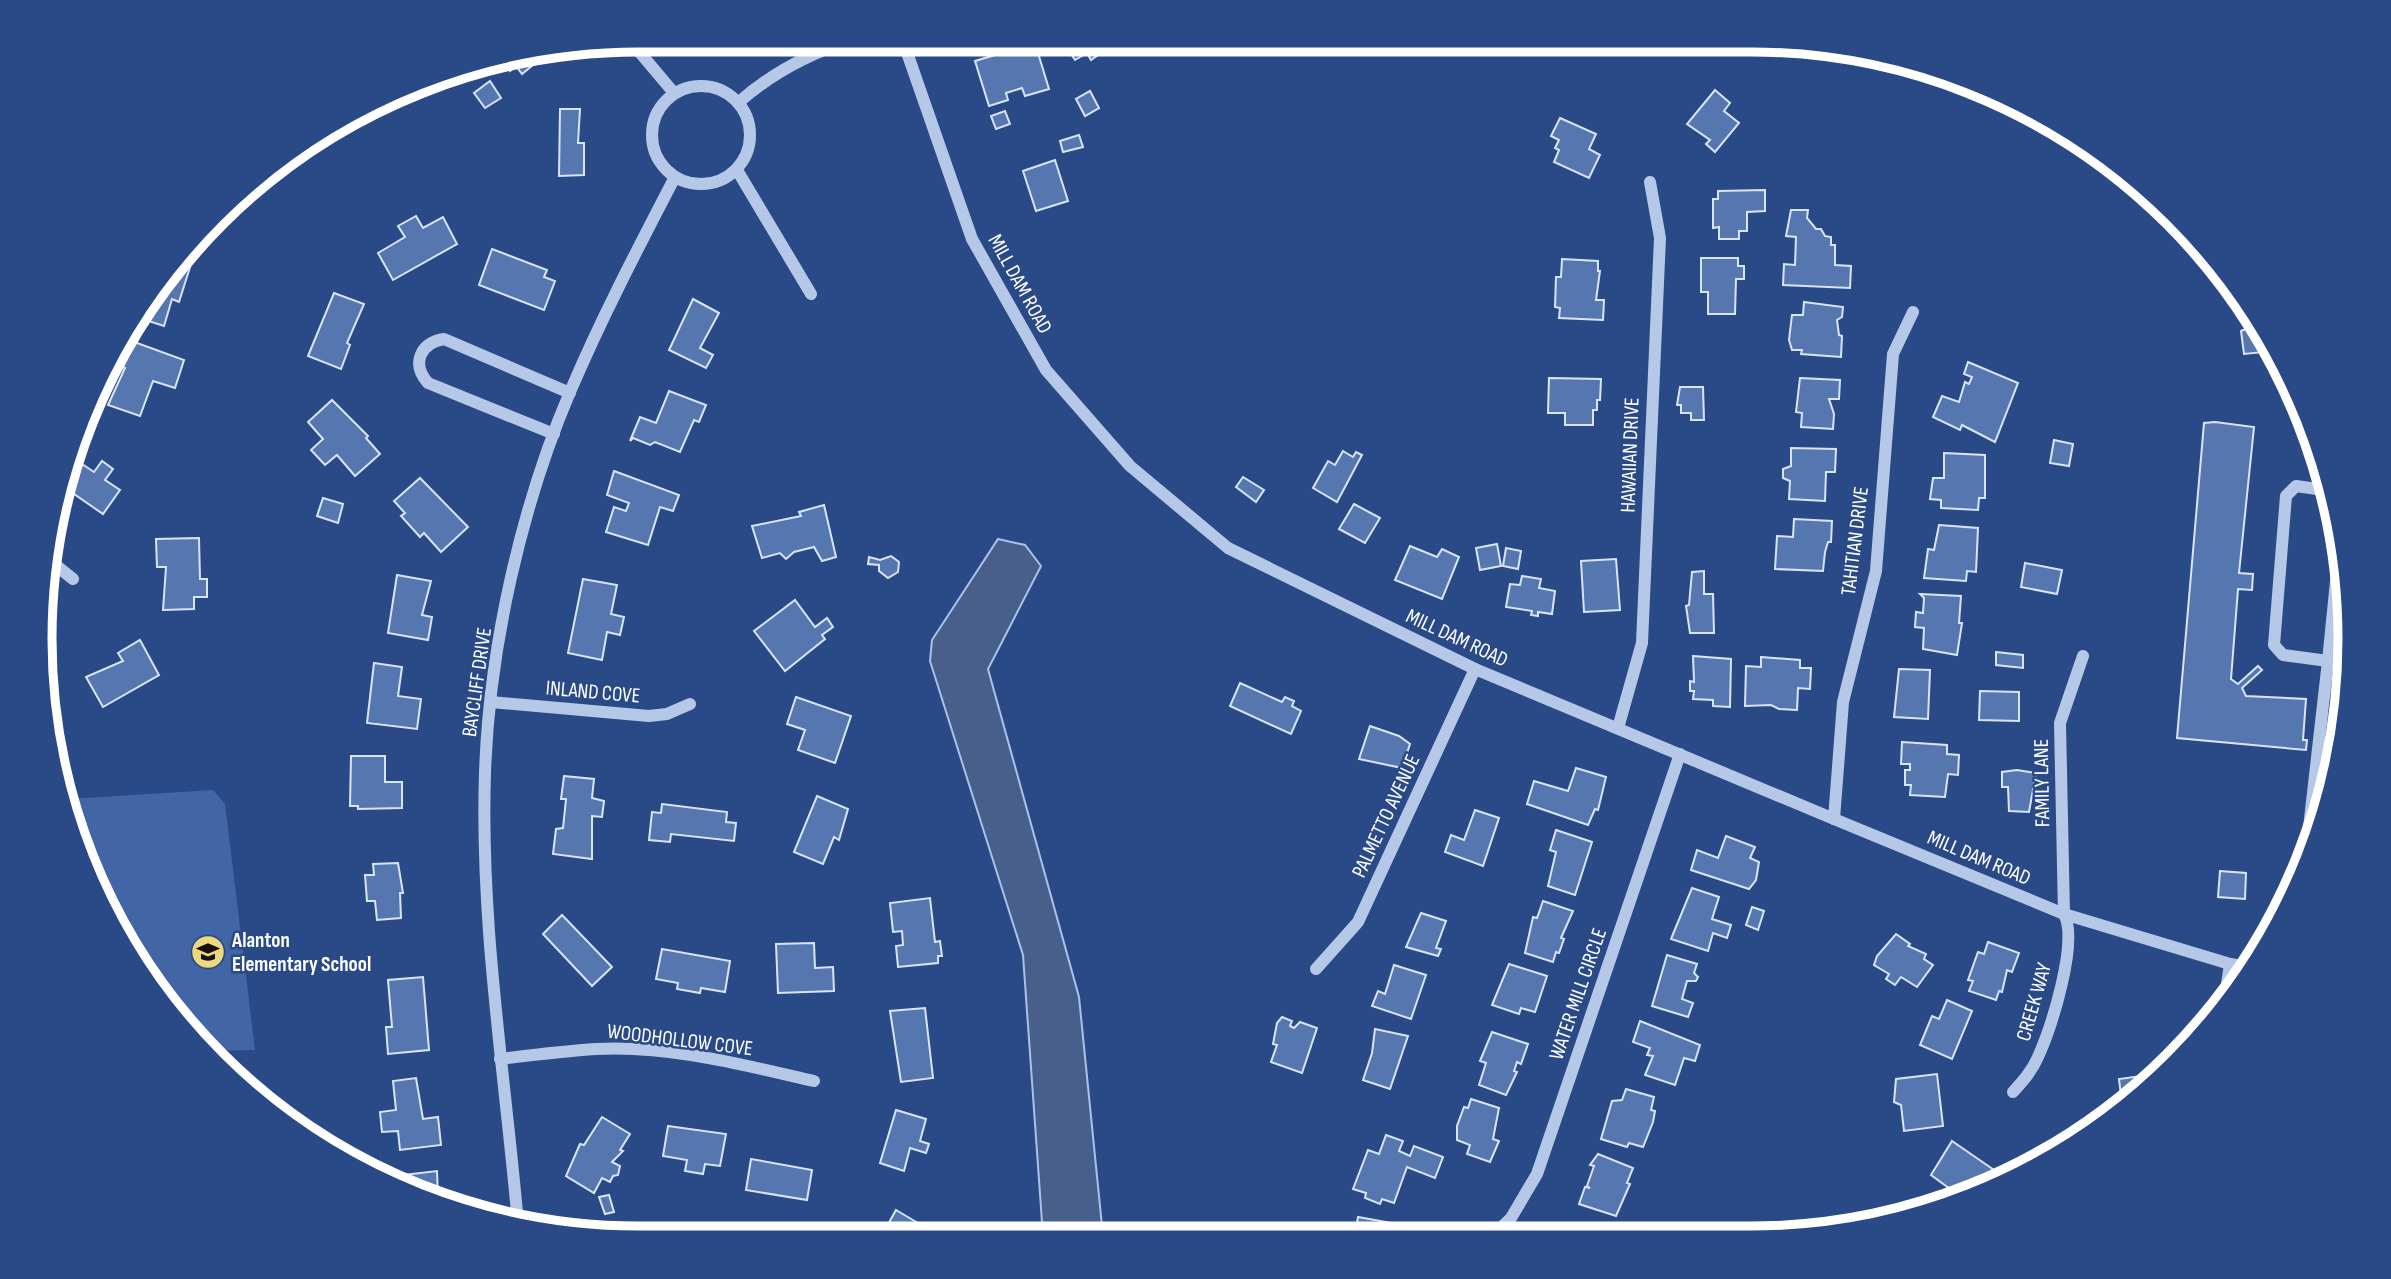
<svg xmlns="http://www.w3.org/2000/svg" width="2391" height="1279" viewBox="0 0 2391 1279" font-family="'Sofia Sans Condensed',sans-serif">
  <rect width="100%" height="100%" fill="#2a4a87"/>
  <polygon fill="#4265a5" points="213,790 225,804 255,1050 208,1051 189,1035 86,869 70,799"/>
  <polygon fill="#495f8b" stroke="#abc2e8" stroke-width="2" points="998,539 1025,545 1041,566 988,669 1079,997 1103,1236 1043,1236 1023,955 930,661 932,640"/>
  <g fill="#5676b0" stroke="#d9e4f6" stroke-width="2">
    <polygon points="1063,41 1114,41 1115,43 1091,60 1087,53 1075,60"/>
    <polygon points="1035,43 1049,89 1025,96 1022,88 1006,93 1008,100 989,106 975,61"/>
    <polygon points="536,57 539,60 522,74 516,66 510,71 503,63"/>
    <polygon points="490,81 501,98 485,108 474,93"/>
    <polygon points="1715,90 1730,103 1724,111 1739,123 1715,152 1706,144 1710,140 1687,124"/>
    <polygon points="1090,91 1099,108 1085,116 1076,99"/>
    <polygon points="560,109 580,109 578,143 584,143 584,175 559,176"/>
    <polygon points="1005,111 1010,124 996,129 991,116"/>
    <polygon points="1560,118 1596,134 1589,149 1600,155 1589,178 1554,162 1559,150 1555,148 1559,140 1551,136"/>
    <polygon points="1079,135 1083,147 1063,152 1060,141"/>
    <polygon points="1055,160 1068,201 1036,211 1023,171"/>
    <polygon points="1765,190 1765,211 1747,212 1747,231 1739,231 1739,239 1719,239 1719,227 1713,228 1713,199 1718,199 1718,191"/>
    <polygon points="1791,210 1808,210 1807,218 1816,229 1821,229 1825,236 1831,237 1831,245 1835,245 1835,265 1851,266 1850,288 1783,285 1784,264 1795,265 1796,237 1786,236"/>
    <polygon points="416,216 423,228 443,217 457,244 393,280 378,253 405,237 398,226"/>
    <polygon points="492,249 547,270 544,277 555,281 544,310 479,285"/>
    <polygon points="1701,258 1738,258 1738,266 1744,266 1744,279 1736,279 1735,314 1708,314 1708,292 1701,292"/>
    <polygon points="186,259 192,261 179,302 172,299 164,326 136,317 141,307"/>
    <polygon points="1562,259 1598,261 1598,271 1600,271 1596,300 1604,300 1603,320 1559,318 1560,308 1555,307 1556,277 1561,277"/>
    <polygon points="334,293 364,304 347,343 350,345 341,369 308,356"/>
    <polygon points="693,299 719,313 700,348 713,355 706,368 669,350"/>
    <polygon points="1804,302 1843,307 1842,317 1837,320 1839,335 1842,336 1841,357 1801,354 1802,350 1792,350 1789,340 1792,315 1803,315"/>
    <polygon points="2258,324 2275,351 2244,354 2241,331"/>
    <polygon points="126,339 184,360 175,388 153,381 140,416 108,405 125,368 116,364"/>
    <polygon points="1968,362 2018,383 1995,442 1962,425 1960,430 1933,417 1942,396 1959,402 1965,382 1969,384 1972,377 1964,374"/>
    <polygon points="1549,378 1601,379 1600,400 1597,400 1597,410 1593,410 1593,425 1565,425 1565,413 1548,413"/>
    <polygon points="1800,378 1840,380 1839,399 1829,399 1834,414 1833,429 1801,427 1802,413 1796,412"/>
    <polygon points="1680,387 1703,387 1704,420 1691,420 1691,413 1681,413 1681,405 1677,405"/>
    <polygon points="669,391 706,405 699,422 694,420 680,452 655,442 650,445 633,438 630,441 640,417 656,423"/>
    <polygon points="332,400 368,436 366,438 380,454 355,476 337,455 325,465 311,450 323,439 308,422"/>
    <polygon points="2215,422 2254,427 2239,573 2253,574 2252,590 2238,589 2231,679 2238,684 2258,666 2262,670 2242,688 2246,696 2306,699 2303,740 2307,740 2306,750 2177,738 2204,423"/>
    <polygon points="2054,440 2073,444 2069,466 2050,463"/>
    <polygon points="1791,448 1836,449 1835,472 1826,472 1825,501 1789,499 1790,481 1783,478 1783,469 1791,466"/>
    <polygon points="1343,451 1353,457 1356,452 1362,455 1337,502 1313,488 1328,461 1335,465"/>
    <polygon points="1944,453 1985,455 1985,498 1979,498 1978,510 1941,508 1941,500 1930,499 1933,478 1944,478"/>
    <polygon points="76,460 94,472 102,461 113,469 105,480 120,490 103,514 61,485"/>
    <polygon points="614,471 679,495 673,511 660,507 648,545 606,532 614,507 626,511 629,503 607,495"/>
    <polygon points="1243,477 1264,490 1256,502 1236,487"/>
    <polygon points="420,478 468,527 441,552 424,533 420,537 401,516 405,513 394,501"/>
    <polygon points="323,498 343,504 338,523 317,516"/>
    <polygon points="1354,504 1380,518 1365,543 1339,529"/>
    <polygon points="824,505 836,557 822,561 814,547 794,552 786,559 780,553 762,558 752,526 801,516 799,512"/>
    <polygon points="1794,519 1832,521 1831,542 1828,542 1825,552 1823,571 1775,569 1777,536 1793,537"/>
    <polygon points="1939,525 1978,528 1976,572 1967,571 1966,581 1924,578 1928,549 1934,550"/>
    <polygon points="199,538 200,579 207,579 207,597 194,597 194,609 163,610 166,567 157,567 156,539"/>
    <polygon points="1497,544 1501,566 1480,570 1476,548"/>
    <polygon points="1410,546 1437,557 1442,549 1459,557 1442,599 1395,580"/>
    <polygon points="1506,548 1521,551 1518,569 1503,566"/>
    <polygon points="891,556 899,562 898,572 888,578 879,571 879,565 868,564 869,557 880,560"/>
    <polygon points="1616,559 1620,610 1584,612 1581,561"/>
    <polygon points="2025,563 2062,570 2057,594 2021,587"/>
    <polygon points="1704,571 1704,594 1713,594 1714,633 1690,633 1686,606 1689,605 1692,572"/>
    <polygon points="397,575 431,581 422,615 432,617 428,640 388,633"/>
    <polygon points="1522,576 1541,579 1539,588 1555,591 1552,614 1538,612 1538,616 1531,615 1532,611 1506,607 1510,584 1520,585"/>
    <polygon points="583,579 617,585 611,614 624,617 620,635 607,632 602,660 568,653"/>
    <polygon points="1920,594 1961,596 1959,623 1962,623 1957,655 1923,649 1924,628 1915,627 1916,612 1923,613 1924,598"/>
    <polygon points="795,600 815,627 827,618 833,627 822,635 825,639 785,671 754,631"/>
    <polygon points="140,640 159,675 103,707 86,677 123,661 118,653"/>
    <polygon points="1996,652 2023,655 2023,668 1996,665"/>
    <polygon points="1693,656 1731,659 1730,707 1713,706 1713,700 1693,699 1694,691 1690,691 1690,681 1694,682"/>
    <polygon points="1761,657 1800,660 1800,668 1811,668 1810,689 1798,688 1797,710 1779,709 1771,705 1745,706 1746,666 1761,667"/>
    <polygon points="374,663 402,667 398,696 421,699 417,729 367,723"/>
    <polygon points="1899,669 1930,670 1928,719 1894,717"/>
    <polygon points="1240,683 1282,702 1285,697 1294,701 1292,706 1301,711 1291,734 1230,706"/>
    <polygon points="1980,691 2019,692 2019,721 1979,720"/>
    <polygon points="796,697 851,716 835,763 798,750 805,730 787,724"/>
    <polygon points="1370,726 1399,736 1410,744 1402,768 1359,759"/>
    <polygon points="1902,742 1947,745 1947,754 1959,755 1958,775 1948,774 1945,797 1910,795 1911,785 1905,785 1905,770 1910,770 1910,764 1901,764"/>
    <polygon points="351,756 385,756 385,782 402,782 402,808 358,809 358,806 350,806"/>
    <polygon points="1576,768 1606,777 1598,810 1595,809 1588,825 1527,804 1534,781 1568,791"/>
    <polygon points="2017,770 2036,773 2029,812 2009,811 2008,787 2002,787 2002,772"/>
    <polygon points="564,776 594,779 592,798 604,801 602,817 592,816 592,859 553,854 556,829 563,828 566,799 561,799"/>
    <polygon points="817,796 848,809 839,840 834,837 823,864 794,852"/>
    <polygon points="662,804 727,812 726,822 736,823 734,841 671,834 670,842 649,840 652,812 661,813"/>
    <polygon points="1475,810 1499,818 1483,866 1445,852 1451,835 1464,840"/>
    <polygon points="1556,830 1592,842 1575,895 1548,886 1556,852 1550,850"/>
    <polygon points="1726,836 1755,847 1750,858 1759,862 1756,880 1749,889 1691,870 1697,850 1718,858"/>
    <polygon points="398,863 403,893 400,893 401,918 377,920 375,901 367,901 365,875 374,875 373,864"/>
    <polygon points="2220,871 2246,873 2245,899 2218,897"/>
    <polygon points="1692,888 1719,897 1712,919 1731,925 1727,938 1713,933 1708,951 1671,939"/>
    <polygon points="930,898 935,942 940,941 942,956 938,956 938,963 898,967 896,946 903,945 902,931 893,932 890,903"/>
    <polygon points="1543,901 1573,911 1561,938 1564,939 1559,953 1556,952 1553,962 1525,953 1533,917 1537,918"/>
    <polygon points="1752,907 1764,911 1758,930 1746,925"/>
    <polygon points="1421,913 1446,921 1436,948 1441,949 1438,956 1406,947"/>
    <polygon points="562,915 612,967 592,986 543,934"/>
    <polygon points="1896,934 1910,944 1908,946 1926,954 1924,959 1933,965 1917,987 1901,977 1895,985 1886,979 1889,974 1874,965 1877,956"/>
    <polygon points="1988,942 2019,953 2012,972 2007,970 2002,992 1999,991 1996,1000 1969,991 1973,981 1968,980 1978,952 1984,954"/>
    <polygon points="814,943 815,968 833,967 834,991 778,993 776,944"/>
    <polygon points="662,949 730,961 725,992 701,988 700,993 677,989 678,983 656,979"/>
    <polygon points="1667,955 1697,964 1694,973 1698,977 1696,981 1687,981 1682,999 1693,1003 1688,1017 1652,1006"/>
    <polygon points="1509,964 1547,976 1535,1012 1521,1008 1519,1014 1492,1005"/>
    <polygon points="1394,965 1426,975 1411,1019 1372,1006 1378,991 1385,994"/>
    <polygon points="423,977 429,1050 388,1054 386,1027 392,1027 388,980"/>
    <polygon points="1947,1000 1972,1011 1952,1059 1920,1045 1932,1016 1939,1019"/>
    <polygon points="925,1008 933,1078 901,1082 890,1011"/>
    <polygon points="1282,1017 1292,1021 1290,1026 1294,1028 1300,1022 1317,1028 1302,1073 1271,1062 1277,1045 1273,1044 1277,1023"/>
    <polygon points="1640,1021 1700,1045 1695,1061 1684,1058 1675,1085 1645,1075 1653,1056 1647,1055 1650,1048 1633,1042"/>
    <polygon points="1375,1029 1408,1036 1390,1089 1363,1080 1372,1053"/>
    <polygon points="1492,1032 1528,1044 1521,1064 1517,1062 1514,1071 1517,1072 1506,1095 1479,1085 1486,1063 1480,1061"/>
    <polygon points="1937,1074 1943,1126 1904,1131 1901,1105 1894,1102 1896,1079"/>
    <polygon points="2148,1075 2149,1081 2122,1104 2119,1079"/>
    <polygon points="416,1078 423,1119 438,1117 441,1145 400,1150 398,1131 382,1132 380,1112 396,1110 393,1081"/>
    <polygon points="1626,1089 1654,1097 1651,1110 1655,1111 1653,1122 1643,1147 1629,1143 1627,1147 1601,1139 1612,1101 1622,1100"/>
    <polygon points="1471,1099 1499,1108 1493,1139 1499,1141 1490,1162 1467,1154 1470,1145 1457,1140 1457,1126 1464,1107 1468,1108"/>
    <polygon points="896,1110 926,1119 920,1141 929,1144 926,1153 910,1148 904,1171 880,1163"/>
    <polygon points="602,1117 630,1134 620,1150 623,1151 612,1162 620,1166 618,1175 613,1176 610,1182 602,1178 594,1193 566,1176 580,1144 584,1145"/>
    <polygon points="668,1126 726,1134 720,1166 705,1164 703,1174 685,1171 687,1160 663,1156"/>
    <polygon points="1386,1135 1403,1141 1399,1151 1410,1156 1414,1146 1443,1157 1435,1178 1407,1167 1394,1203 1382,1199 1380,1204 1365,1198 1366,1193 1353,1189 1368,1150 1379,1154"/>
    <polygon points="1952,1141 1997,1172 1986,1190 1969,1196 1959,1191 1957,1194 1931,1175"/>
    <polygon points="1598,1154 1633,1168 1627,1183 1630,1184 1616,1216 1579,1204 1585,1187 1590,1188 1587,1186 1594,1166 1590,1165"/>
    <polygon points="2052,1155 2014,1176 2012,1170"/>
    <polygon points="751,1159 812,1170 807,1200 746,1190"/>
    <polygon points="437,1171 438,1199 395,1181 395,1176"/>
    <polygon points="609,1195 614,1212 605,1214 599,1197"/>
    <polygon points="896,1210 923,1226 917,1237 881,1237"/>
    <polygon points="1358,1217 1392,1223 1390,1235 1355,1235"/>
  </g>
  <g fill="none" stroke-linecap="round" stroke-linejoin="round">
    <g stroke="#b6c8e8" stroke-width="12">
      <polyline points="903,41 972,239 1046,370 1130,466 1228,548 1475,669 1834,819 2064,914 2230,964 2250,967"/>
      <polyline points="631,42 674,93"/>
      <circle cx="701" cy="135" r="49"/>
      <path d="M739,102C772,73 810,53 852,40"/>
      <polyline points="737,170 811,294"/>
      <path d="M554,434L428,383C411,364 420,343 444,339L570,393"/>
      <polyline points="2331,491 2296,486 2286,496 2274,645 2283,655 2328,661 2340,541"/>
      <polyline points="53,563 73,579"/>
      <polyline points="491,702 649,716 667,714 690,704"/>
      <polyline points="1618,728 1642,643 1660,238 1650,182"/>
      <polyline points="1834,819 1843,702 1876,571 1893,354 1913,312"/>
      <polyline points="2305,863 2328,661"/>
      <polyline points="1316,969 1358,922 1475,669"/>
      <polyline points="2224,1004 2230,964"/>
      <path d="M500,1059C532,1055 564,1051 596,1049C668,1045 744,1065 814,1081"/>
      <path d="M2013,1092C2023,1081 2032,1071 2038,1057C2051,1028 2079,942 2064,914L2060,723L2083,656"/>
      <path d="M518,1224C505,1074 480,924 485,773C489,649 521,507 570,392C601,319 638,248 675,177"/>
      <polyline points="1493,1235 1511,1218 1537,1174 1680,754"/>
    </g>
  </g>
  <defs>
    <g id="school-disc" transform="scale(1.75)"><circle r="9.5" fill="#eed87d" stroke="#2a4a87"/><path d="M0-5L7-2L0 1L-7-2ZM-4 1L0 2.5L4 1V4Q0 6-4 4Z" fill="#111"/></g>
  </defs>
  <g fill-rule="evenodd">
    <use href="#school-disc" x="208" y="952"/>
  </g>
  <g text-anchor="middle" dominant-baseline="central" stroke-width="5" stroke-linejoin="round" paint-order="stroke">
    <g font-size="21" fill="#fff" stroke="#2a4a87">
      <text transform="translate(1020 284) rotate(61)">MILL DAM ROAD</text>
      <text transform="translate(1630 455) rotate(-88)">HAWAIIAN DRIVE</text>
      <text transform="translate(1855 541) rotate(-83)">TAHITIAN DRIVE</text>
      <text transform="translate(1457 638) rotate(25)">MILL DAM ROAD</text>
      <text transform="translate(477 682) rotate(-82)">BAYCLIFF DRIVE</text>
      <text transform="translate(593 692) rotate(5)">INLAND COVE</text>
      <text transform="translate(2042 783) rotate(-91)">FAMILY LANE</text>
      <text transform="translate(1386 816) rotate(-65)">PALMETTO AVENUE</text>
      <text transform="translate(1979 858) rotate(23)">MILL DAM ROAD</text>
      <text transform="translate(1578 994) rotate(-71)">WATER MILL CIRCLE</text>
      <text transform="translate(2034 1002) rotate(-74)">CREEK WAY</text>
      <text transform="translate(680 1040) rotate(7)">WOODHOLLOW COVE</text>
    </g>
    <g font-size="21" font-weight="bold" fill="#fff" stroke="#2a4a87" text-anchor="start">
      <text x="232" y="940">Alanton<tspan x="232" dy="24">Elementary School</tspan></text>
    </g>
  </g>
  <path d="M0 0H2391V1279H0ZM639 52H1751A587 587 0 0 1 2338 639V639A587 587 0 0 1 1751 1226H639A587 587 0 0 1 52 639V639A587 587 0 0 1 639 52Z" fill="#2a4a87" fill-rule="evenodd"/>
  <path fill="none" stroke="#fff" stroke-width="9" d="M639 52H1751A587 587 0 0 1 2338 639V639A587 587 0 0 1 1751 1226H639A587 587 0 0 1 52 639V639A587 587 0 0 1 639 52Z"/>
</svg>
